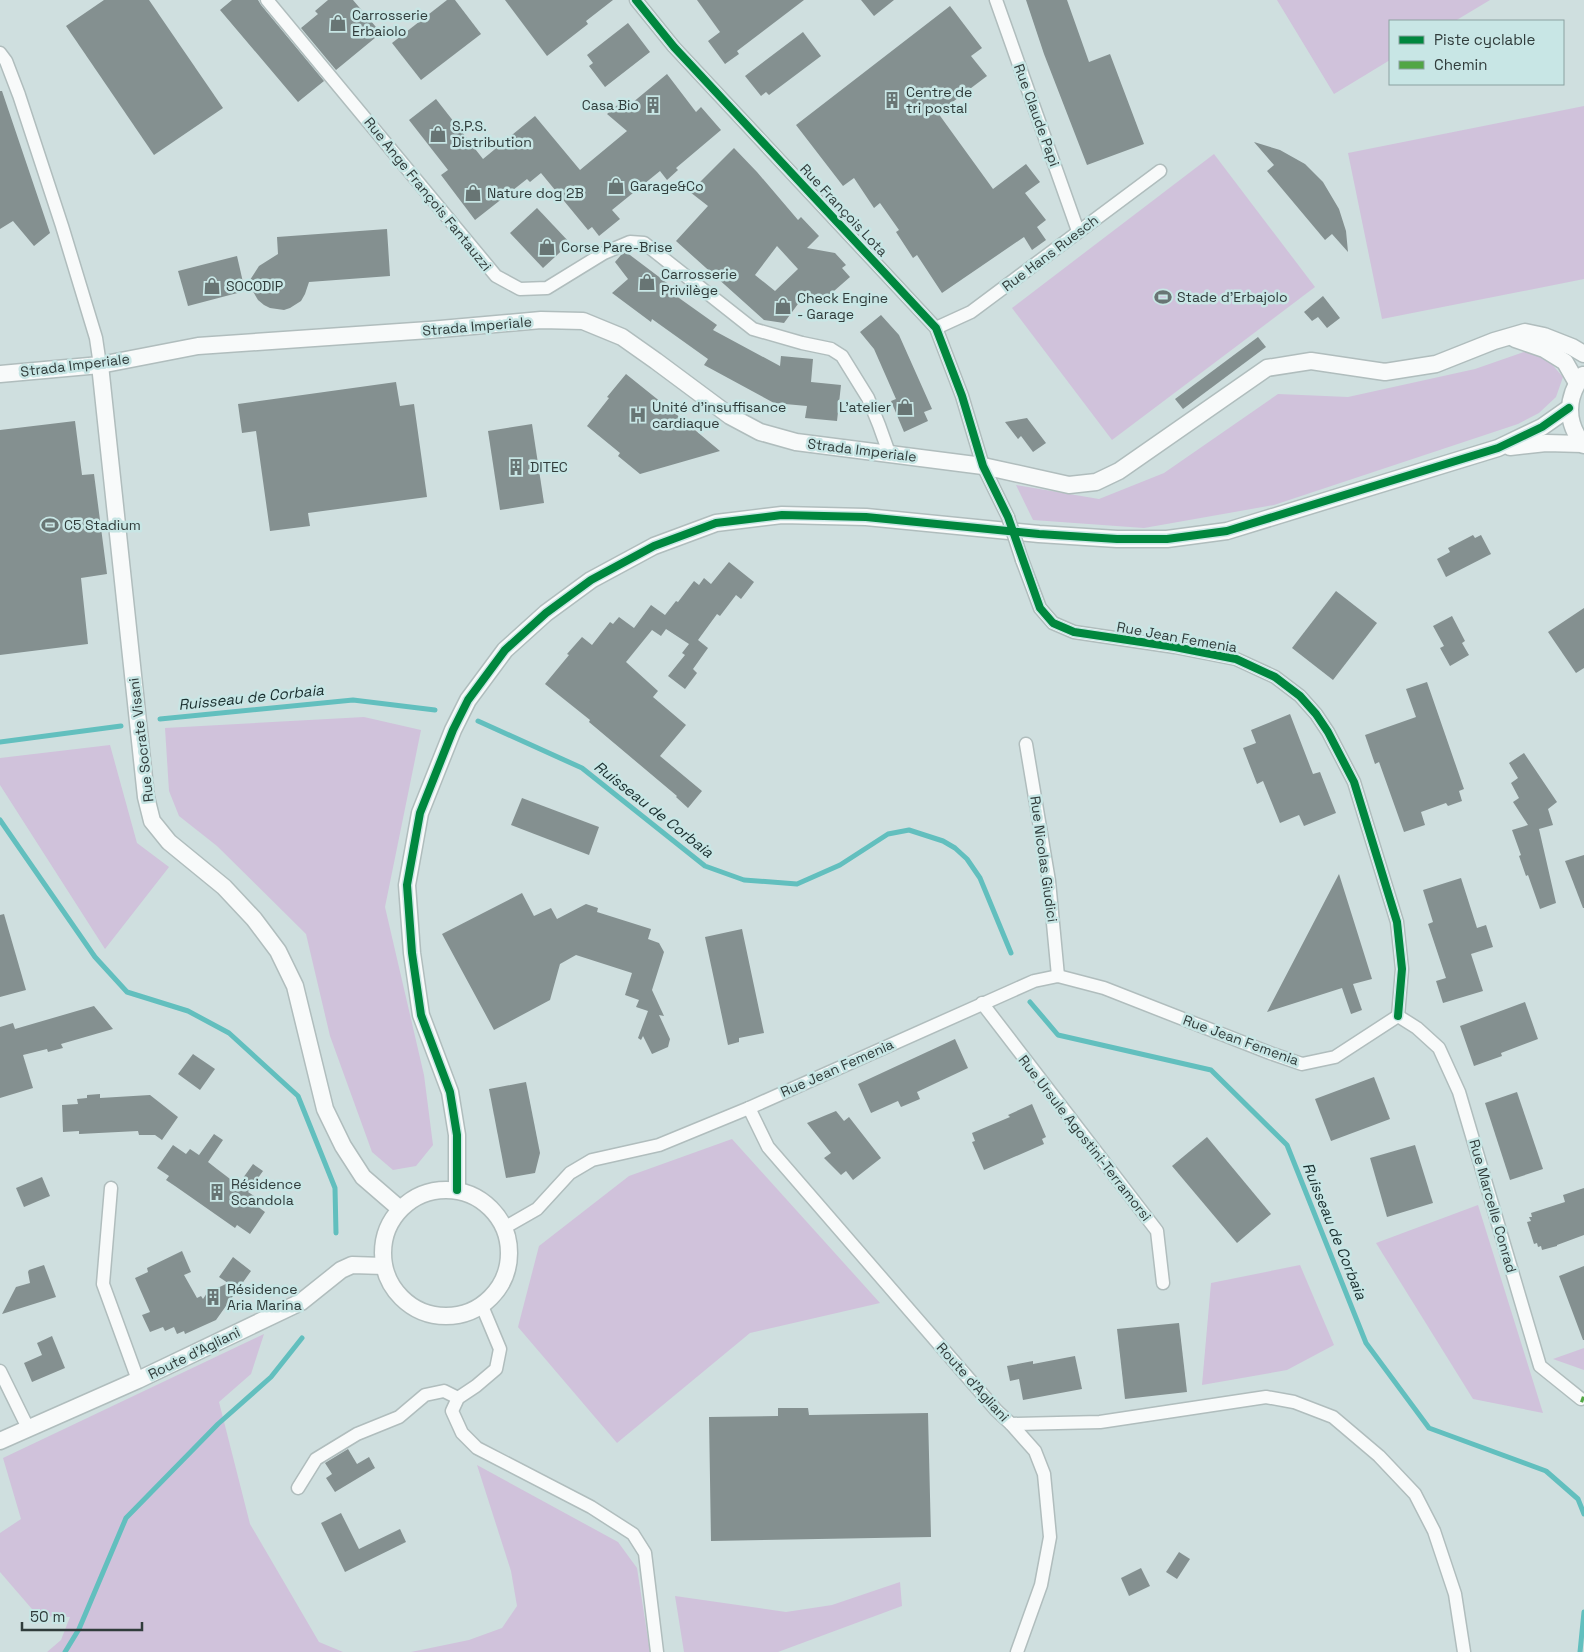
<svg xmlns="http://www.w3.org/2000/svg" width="1584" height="1652" viewBox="0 0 1584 1652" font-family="'Space Grotesk',sans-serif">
  <rect width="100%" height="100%" fill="#cfdfdf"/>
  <g fill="#d0c2db">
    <polygon points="1277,0 1490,0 1455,21 1390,21 1390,60 1334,94"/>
    <polygon points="1584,106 1584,279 1382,319 1348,153"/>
    <polygon points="1214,154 1315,287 1112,440 1012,308"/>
    <polygon points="1527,351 1550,362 1563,377 1556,397 1539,413 1518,424 1274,505 1144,528 1033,520 1016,485 1099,499 1164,473 1278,394 1348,397 1475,369"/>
    <polygon points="364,717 421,730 385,907 424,1075 433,1145 416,1166 393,1170 372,1152 330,1036 306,934 217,846 179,816 169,791 165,728"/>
    <polygon points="110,745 137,843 169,867 105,949 0,785 0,758"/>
    <polygon points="732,1139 880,1303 750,1333 617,1443 518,1327 539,1246 629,1176"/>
    <polygon points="1478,1205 1543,1413 1473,1399 1376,1243"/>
    <polygon points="1300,1265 1334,1345 1287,1370 1202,1385 1211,1283"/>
    <polygon points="264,1334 251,1374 219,1402 250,1524 319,1642 343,1652 47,1652 61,1640 70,1617 38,1616 0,1572 0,1533 21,1519 3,1458"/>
    <polygon points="1584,1348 1584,1370 1553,1359"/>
    <polygon points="477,1465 618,1542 637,1568 650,1652 411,1652 469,1640 502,1628 517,1606 511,1571"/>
    <polygon points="900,1582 902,1606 778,1652 684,1652 675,1596 786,1612 832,1605"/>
  </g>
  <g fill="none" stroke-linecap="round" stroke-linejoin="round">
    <g stroke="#62bfbe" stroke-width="5">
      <polyline points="160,719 353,700 435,710"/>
      <polyline points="478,721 582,768 705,866 744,880 797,884 840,865 888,834 909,830 943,841 955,848 967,859 980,878 1011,953"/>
      <polyline points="0,742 121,726"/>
      <polyline points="0,820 95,957 127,992 188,1011 229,1033 298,1096 335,1188 336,1233"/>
      <polyline points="1030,1002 1058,1035 1211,1070 1287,1145 1366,1343 1429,1428 1546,1471 1578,1499 1584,1514"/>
      <polyline points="65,1652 79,1629 126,1518 218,1424 271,1377 302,1338"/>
      <polyline points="1580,1652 1584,1612"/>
    </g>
  </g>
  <g fill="#849090" fill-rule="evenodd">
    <polygon points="104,0 149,0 223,108 154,155 66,26"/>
    <polygon points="232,0 258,0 261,5 324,81 298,102 220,10"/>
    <polygon points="328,0 353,0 381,33 336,70 301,28 318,14 315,11"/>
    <polygon points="447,0 455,0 481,34 421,80 392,43"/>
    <polygon points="505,0 613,0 586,21 588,24 547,56"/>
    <polygon points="697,0 804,0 737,51 739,54 725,64 708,41 720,32"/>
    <polygon points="861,0 894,0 874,16"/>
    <polygon points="1026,0 1067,0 1089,62 1110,54 1144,144 1087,165 1044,54"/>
    <polygon points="950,6 982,48 971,56 987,76 938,113 993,189 1026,164 1040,182 1025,193 1046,220 1037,227 1046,240 1032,250 1024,237 942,293 917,255 913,258 896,232 899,230 880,203 874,208 854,178 843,186 796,125"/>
    <polygon points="628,23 650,52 605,87 589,66 593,63 587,55"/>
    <polygon points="803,32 821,56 769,95 766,92 761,96 745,76"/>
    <polygon points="667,74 696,112 701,107 721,130 676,168 678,170 667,180 660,171 612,210 620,219 599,236 592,227 588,230 541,173 530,182 527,179 475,220 441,175 448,170 409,120 436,99 483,159 535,116 580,170 627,131 607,114 621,102 626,108"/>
    <polygon points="0,91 2,91 50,233 34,246 13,221 0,229"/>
    <polygon points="1254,142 1280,150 1305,164 1323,182 1339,209 1346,231 1348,252 1332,234 1325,240 1267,171 1274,165"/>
    <path d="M734,148L757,172L798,220L801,217L819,236L807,248L835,253L846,265L842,268L850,277L818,305L806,293L784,323L764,320L676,241L708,206L690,192ZM777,246L798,269L775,291L755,275Z"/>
    <polygon points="537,208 570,243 543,268 510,233"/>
    <polygon points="387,229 390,276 309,282 305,294 301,301 290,308 284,310 270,308 264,305 258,300 248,283 259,266 278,254 277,237"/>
    <polygon points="626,252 675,289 672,293 717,325 713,330 780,366 781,356 813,359 811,382 841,385 837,421 805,418 807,406 774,403 704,365 708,359 652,319 651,322 612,293 628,279 615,262 621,255"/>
    <polygon points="237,256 245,291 188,306 178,271"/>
    <polygon points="1323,296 1340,318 1327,328 1318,317 1312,321 1304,312"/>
    <polygon points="881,315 899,335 932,409 924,412 928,421 904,432 891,401 896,399 874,349 860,332"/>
    <polygon points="1258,337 1266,347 1183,409 1175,399"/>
    <polygon points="626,374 677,415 720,451 640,474 618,456 620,453 587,426 609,398 607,397"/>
    <polygon points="396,382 400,406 414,404 427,497 308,513 310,526 270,531 256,431 242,433 238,404"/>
    <polygon points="1027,418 1046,443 1033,452 1021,436 1018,439 1005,422"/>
    <polygon points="75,421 82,475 94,474 107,574 81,578 88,644 0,655 0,430"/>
    <polygon points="532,424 544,503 500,510 488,431"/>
    <polygon points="1473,535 1475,538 1481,535 1491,554 1446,577 1437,559 1450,552 1448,548"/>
    <polygon points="729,562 754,582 741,599 736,595 720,616 717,614 698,640 708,648 693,669 697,673 685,689 668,676 685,655 682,653 689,644 666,629 661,636 652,630 626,662 658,691 653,697 686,725 660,756 702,791 688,808 676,797 677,796 589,722 590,720 545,684 569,655 567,654 582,637 592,645 610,622 613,624 619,617 634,628 651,605 665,615 676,601 678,602 694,581 699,585 704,578 711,584"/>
    <polygon points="1336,591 1377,623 1333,680 1292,648"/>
    <polygon points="1584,608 1584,668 1576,673 1548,632"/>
    <polygon points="1452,616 1465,641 1462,643 1469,655 1450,666 1440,648 1444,646 1433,626"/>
    <polygon points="1427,682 1464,789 1459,791 1462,801 1448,806 1446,803 1421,812 1425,825 1404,832 1379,762 1375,764 1365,735 1416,717 1406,689"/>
    <polygon points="1290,714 1313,774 1320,772 1336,813 1304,826 1299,815 1280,823 1263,781 1257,784 1243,748 1256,743 1251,730"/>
    <polygon points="1524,753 1557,802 1548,809 1553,825 1539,829 1556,903 1540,909 1528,875 1526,876 1519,856 1521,855 1512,830 1528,825 1513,802 1519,798 1511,783 1518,778 1509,763"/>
    <polygon points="522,798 599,827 589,855 511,825"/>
    <polygon points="1584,855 1584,908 1583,908 1565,861"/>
    <polygon points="1339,874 1372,979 1353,984 1362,1010 1351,1014 1342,988 1267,1012"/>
    <polygon points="1461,878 1477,928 1486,925 1493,947 1471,954 1483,991 1443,1003 1436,981 1446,978 1428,924 1433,922 1423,890"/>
    <polygon points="522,893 534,916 551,908 557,919 586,904 598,908 597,912 651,929 648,939 659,943 664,952 652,990 664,1016 659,1015 670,1039 668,1047 652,1054 643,1036 641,1040 638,1038 648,1011 636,1007 639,1000 625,995 632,973 576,955 560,964 550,1000 494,1030 442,934"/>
    <polygon points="4,914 26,990 0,997 0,915"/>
    <polygon points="742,929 764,1033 739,1038 739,1042 728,1045 705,937"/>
    <polygon points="1525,1002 1538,1039 1501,1053 1502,1056 1474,1066 1460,1026"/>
    <polygon points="94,1006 113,1029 61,1044 63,1048 48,1052 47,1049 23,1055 33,1088 0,1098 0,1027 13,1023 15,1029"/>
    <polygon points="955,1039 968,1068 917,1092 920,1099 901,1107 898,1101 871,1113 858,1084"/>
    <polygon points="193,1054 215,1069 200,1090 178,1074"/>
    <polygon points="1374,1077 1390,1119 1331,1141 1315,1099"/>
    <polygon points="526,1082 540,1153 535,1173 506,1178 489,1089"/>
    <polygon points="1517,1092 1543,1169 1510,1180 1485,1103"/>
    <polygon points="100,1094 100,1098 150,1095 178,1117 162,1140 155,1135 139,1135 138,1131 79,1134 79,1131 63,1132 62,1105 78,1104 77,1099 87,1098 87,1095"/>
    <polygon points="1032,1104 1046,1137 1042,1139 1044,1144 984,1170 972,1142 975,1141 972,1133 1010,1117 1008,1115"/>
    <polygon points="836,1111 844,1121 849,1117 881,1158 853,1180 846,1171 841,1175 824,1158 831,1153 807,1123"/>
    <polygon points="214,1134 223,1140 208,1162 217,1169 238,1185 253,1164 263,1171 248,1192 257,1198 253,1203 265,1212 250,1234 237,1225 235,1228 175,1186 166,1180 169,1176 157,1168 173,1145 186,1154 190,1149 199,1155"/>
    <polygon points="1207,1137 1271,1214 1237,1243 1172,1166"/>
    <polygon points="1415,1145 1433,1203 1387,1217 1370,1158"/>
    <polygon points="42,1177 50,1196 24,1207 16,1188"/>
    <polygon points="1584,1188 1584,1235 1557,1245 1557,1246 1542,1250 1541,1246 1538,1247 1537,1243 1534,1244 1527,1222 1531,1221 1529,1217 1532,1217 1531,1213 1565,1202 1563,1195"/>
    <polygon points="182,1251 191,1272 184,1275 197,1298 201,1296 203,1299 207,1293 228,1283 219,1277 233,1257 251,1271 216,1320 185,1334 184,1331 177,1334 174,1327 165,1331 163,1327 150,1332 142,1315 150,1312 135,1278 148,1272 147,1268"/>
    <polygon points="44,1265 56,1297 2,1314 16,1287 30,1283 28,1272 29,1270"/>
    <polygon points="1584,1266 1584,1340 1583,1340 1559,1276"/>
    <polygon points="1179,1323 1187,1392 1125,1399 1117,1329"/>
    <polygon points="52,1336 65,1368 32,1382 24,1363 42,1355 37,1343"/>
    <polygon points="1075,1356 1082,1389 1023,1400 1019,1379 1010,1381 1007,1366 1033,1361 1033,1364"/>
    <polygon points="778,1408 808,1408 809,1415 928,1413 931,1537 711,1541 709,1417 778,1416"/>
    <polygon points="348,1449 357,1464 369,1457 375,1468 335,1492 326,1478 332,1474 325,1463"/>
    <polygon points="341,1513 359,1549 400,1529 406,1542 345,1572 321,1523"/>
    <polygon points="1179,1552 1190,1559 1177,1579 1166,1572"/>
    <polygon points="1141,1568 1150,1586 1129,1596 1121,1578"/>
  </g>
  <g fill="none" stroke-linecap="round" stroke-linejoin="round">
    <g stroke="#b0bdbd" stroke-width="15">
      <g id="minor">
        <polyline points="267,0 496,276 520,289 547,288 604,253 630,242 644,243 753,329 802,343 831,349 842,356 868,398 879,425 889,453"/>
        <polyline points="636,0 674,47 936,328 962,396 983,466 1008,517"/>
        <polyline points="996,0 1078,231"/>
        <polyline points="0,53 6,61 19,95 62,226 96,338 100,365"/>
        <polyline points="936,328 971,312 1160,171"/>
        <polyline points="1022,560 1040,608 1053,623 1074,632 1175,647 1236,659 1275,677 1300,696 1316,714 1328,732 1354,782 1397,922 1402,969 1398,1016"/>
        <polyline points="1026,744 1049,881 1058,976"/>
        <polyline points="982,1003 1157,1231 1163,1283"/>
        <polyline points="1398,1016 1417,1028 1439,1048 1459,1092 1540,1366 1581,1399"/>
        <polyline points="749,1108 768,1147 996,1410 1011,1424 1100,1422 1266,1397 1294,1402 1333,1417 1379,1456 1415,1494 1434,1531 1455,1594 1464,1652"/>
        <polyline points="111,1188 103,1284 138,1380"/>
        <polyline points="504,1228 537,1209 570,1173 592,1160 659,1145 749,1108 1034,981 1058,976 1104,988 1270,1053 1302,1064 1335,1057 1398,1016"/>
        <polyline points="482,1306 500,1349 496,1369 476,1386 458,1398 452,1411 462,1433 477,1448 591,1507 633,1534 645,1553 657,1652"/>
        <polyline points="0,1371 28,1428"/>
        <polyline points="1011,1424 1035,1451 1044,1474 1050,1537 1041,1585 1017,1652"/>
        <polyline points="298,1488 316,1459 357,1434 399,1417 425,1395 444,1391 458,1398"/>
      </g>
    </g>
    <g stroke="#b0bdbd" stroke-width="19">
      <g id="tertiary">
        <polyline points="1515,339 1544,349 1565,362 1577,383"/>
        <polyline points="100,365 146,797 152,821 169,842 224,887 254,919 278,951 295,986 325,1109 343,1146 363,1177 400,1209"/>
        <polyline points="0,374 100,365 198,346 429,330 541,320 583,321 622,337 656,361 730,416 760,432 796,442 983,466 1069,485 1096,482 1119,471 1267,368 1311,361 1385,372 1436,364 1494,341 1525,332 1544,336 1572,347 1584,354"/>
        <path d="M1583,375C1566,397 1565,423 1584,445"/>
        <polyline points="1510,447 1546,443 1583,444"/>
        <circle cx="446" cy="1253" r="63"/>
        <polyline points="457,1190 457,1135 450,1092 421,1015 412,953 407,885 420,813 453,730 468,700 505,650 546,613 591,580 654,546 716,523 782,515 866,517 1039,534 1117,539 1167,539 1227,531 1498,448 1542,427 1569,408"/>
        <polyline points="0,1441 138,1380 301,1302 341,1270 352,1265 384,1266"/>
      </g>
    </g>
    <use href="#minor" stroke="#f8fafa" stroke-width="12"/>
    <use href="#tertiary" stroke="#f8fafa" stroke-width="16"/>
    <g stroke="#b0bdbd" stroke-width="15" stroke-linecap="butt">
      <polyline id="minor-bridge" points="1008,517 1022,560"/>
    </g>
    <use href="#minor-bridge" stroke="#f8fafa" stroke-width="12"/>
    <polyline stroke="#52a645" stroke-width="6" stroke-dasharray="12 6" stroke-linecap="butt" points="1581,1399 1584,1400"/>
    <g stroke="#c8e6e5" stroke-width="11">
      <g id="cycleway">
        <polyline points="636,0 674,47 936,328 962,396 983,466 1008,517 1040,608 1053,623 1074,632 1175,647 1236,659 1275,677 1300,696 1316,714 1328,732 1354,782 1397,922 1402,969 1398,1016"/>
        <polyline points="457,1190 457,1135 450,1092 421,1015 412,953 407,885 420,813 453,730 468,700 505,650 546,613 591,580 654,546 716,523 782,515 866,517 1039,534 1117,539 1167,539 1227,531 1498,448 1542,427 1569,408"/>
      </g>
    </g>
    <use href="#cycleway" stroke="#00873e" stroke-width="8"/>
  </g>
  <defs>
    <g id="shop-bare" transform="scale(1.35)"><path d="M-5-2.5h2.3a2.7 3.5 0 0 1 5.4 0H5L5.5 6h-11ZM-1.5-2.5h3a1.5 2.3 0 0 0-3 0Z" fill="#687574" stroke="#c8e6e5" stroke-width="2.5" paint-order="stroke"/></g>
    <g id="building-bare" transform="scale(1.35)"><path d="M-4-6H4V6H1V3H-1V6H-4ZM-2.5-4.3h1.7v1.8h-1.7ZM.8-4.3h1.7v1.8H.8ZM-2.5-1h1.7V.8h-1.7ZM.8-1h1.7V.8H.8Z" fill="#687574" stroke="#c8e6e5" stroke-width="2.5" paint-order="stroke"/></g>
    <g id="stadium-bare" transform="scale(1.35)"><path d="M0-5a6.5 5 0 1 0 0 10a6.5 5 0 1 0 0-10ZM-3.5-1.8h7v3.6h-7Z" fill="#687574" stroke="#c8e6e5" stroke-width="2.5" paint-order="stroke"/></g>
    <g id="hospital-bare" transform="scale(1.35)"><path d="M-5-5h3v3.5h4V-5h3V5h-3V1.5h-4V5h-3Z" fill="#687574" stroke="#c8e6e5" stroke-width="2.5" paint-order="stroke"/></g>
  </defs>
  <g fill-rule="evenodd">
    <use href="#shop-bare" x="338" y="23"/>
    <use href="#building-bare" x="892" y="100"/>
    <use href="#building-bare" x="653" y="105"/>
    <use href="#shop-bare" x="438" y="134"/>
    <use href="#shop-bare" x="616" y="186"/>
    <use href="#shop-bare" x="473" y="193"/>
    <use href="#shop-bare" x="547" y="247"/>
    <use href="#shop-bare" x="647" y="282"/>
    <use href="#shop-bare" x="212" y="286"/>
    <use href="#stadium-bare" x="1163" y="297"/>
    <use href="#shop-bare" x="783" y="306"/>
    <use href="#shop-bare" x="905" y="407"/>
    <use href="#hospital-bare" x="638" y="415"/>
    <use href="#building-bare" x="516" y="467"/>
    <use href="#stadium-bare" x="50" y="525"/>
    <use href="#building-bare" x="217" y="1192"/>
    <use href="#building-bare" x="213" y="1297"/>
  </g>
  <g text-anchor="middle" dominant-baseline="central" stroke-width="5" stroke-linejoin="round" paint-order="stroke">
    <g font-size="14" fill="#303c3b" stroke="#c8e6e5" text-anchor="start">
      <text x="352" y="15">Carrosserie<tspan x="352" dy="16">Erbaiolo</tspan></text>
      <text x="906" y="92">Centre de<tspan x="906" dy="16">tri postal</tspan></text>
      <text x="639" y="105" text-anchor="end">Casa Bio</text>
      <text x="452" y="126">S.P.S.<tspan x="452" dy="16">Distribution</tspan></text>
      <text x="630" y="186">Garage&amp;Co</text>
      <text x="487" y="193">Nature dog 2B</text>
      <text x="561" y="247">Corse Pare-Brise</text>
      <text x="661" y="274">Carrosserie<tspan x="661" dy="16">Privilège</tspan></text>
      <text x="226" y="286">SOCODIP</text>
      <text x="1177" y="297">Stade d'Erbajolo</text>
      <text x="797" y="298">Check Engine<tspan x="797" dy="16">- Garage</tspan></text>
      <text x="652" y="407">Unité d'insuffisance<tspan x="652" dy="16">cardiaque</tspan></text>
      <text x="891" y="407" text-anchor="end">L'atelier</text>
      <text x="530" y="467">DITEC</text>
      <text x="64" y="525">C5 Stadium</text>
      <text x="231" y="1184">Résidence<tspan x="231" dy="16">Scandola</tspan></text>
      <text x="227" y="1289">Résidence<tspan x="227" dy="16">Aria Marina</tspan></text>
    </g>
    <g font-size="14" fill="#303c3b" stroke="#c8e6e5">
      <text transform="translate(1037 115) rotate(70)">Rue Claude Papi</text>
      <text transform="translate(428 194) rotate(51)">Rue Ange François Fantauzzi</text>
      <text transform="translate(844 210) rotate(47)">Rue François Lota</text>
      <text transform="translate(1050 253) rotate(-37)">Rue Hans Ruesch</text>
      <text transform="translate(477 326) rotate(-5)">Strada Imperiale</text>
      <text transform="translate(75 365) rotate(-7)">Strada Imperiale</text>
      <text transform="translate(862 450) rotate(7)">Strada Imperiale</text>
      <text transform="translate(1177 637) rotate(10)">Rue Jean Femenia</text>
      <text transform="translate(141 740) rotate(-97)">Rue Socrate Visani</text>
      <text transform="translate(1044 859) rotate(82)">Rue Nicolas Giudici</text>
      <text transform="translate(1241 1040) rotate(20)">Rue Jean Femenia</text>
      <text transform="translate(837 1068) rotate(-24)">Rue Jean Femenia</text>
      <text transform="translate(1085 1138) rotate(52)">Rue Ursule Agostini-Terramorsi</text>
      <text transform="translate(1493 1206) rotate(74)">Rue Marcelle Conrad</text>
      <text transform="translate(194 1353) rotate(-26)">Route d'Agliani</text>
      <text transform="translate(973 1382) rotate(48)">Route d'Agliani</text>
    </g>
    <g font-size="15" font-style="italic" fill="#192e2e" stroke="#c8e6e5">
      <text transform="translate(251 697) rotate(-6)">Ruisseau de Corbaia</text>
      <text transform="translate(654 809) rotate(38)">Ruisseau de Corbaia</text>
      <text transform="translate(1335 1231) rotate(68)">Ruisseau de Corbaia</text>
    </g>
  </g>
  <rect x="1389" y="20" width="175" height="65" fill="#c8e6e5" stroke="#8ba2a1"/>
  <rect x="1399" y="36" width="25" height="8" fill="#00873e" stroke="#8ba2a1"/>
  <text x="1434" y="45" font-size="15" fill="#303c3b">Piste cyclable</text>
  <rect x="1399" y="61" width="25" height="8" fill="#52a645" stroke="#8ba2a1"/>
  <text x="1434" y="70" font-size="15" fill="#303c3b">Chemin</text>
  <path d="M22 1622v8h120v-8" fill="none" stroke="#303c3b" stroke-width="2.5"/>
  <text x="30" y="1622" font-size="15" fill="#303c3b" stroke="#c8e6e5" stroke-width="4" paint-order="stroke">50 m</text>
</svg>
